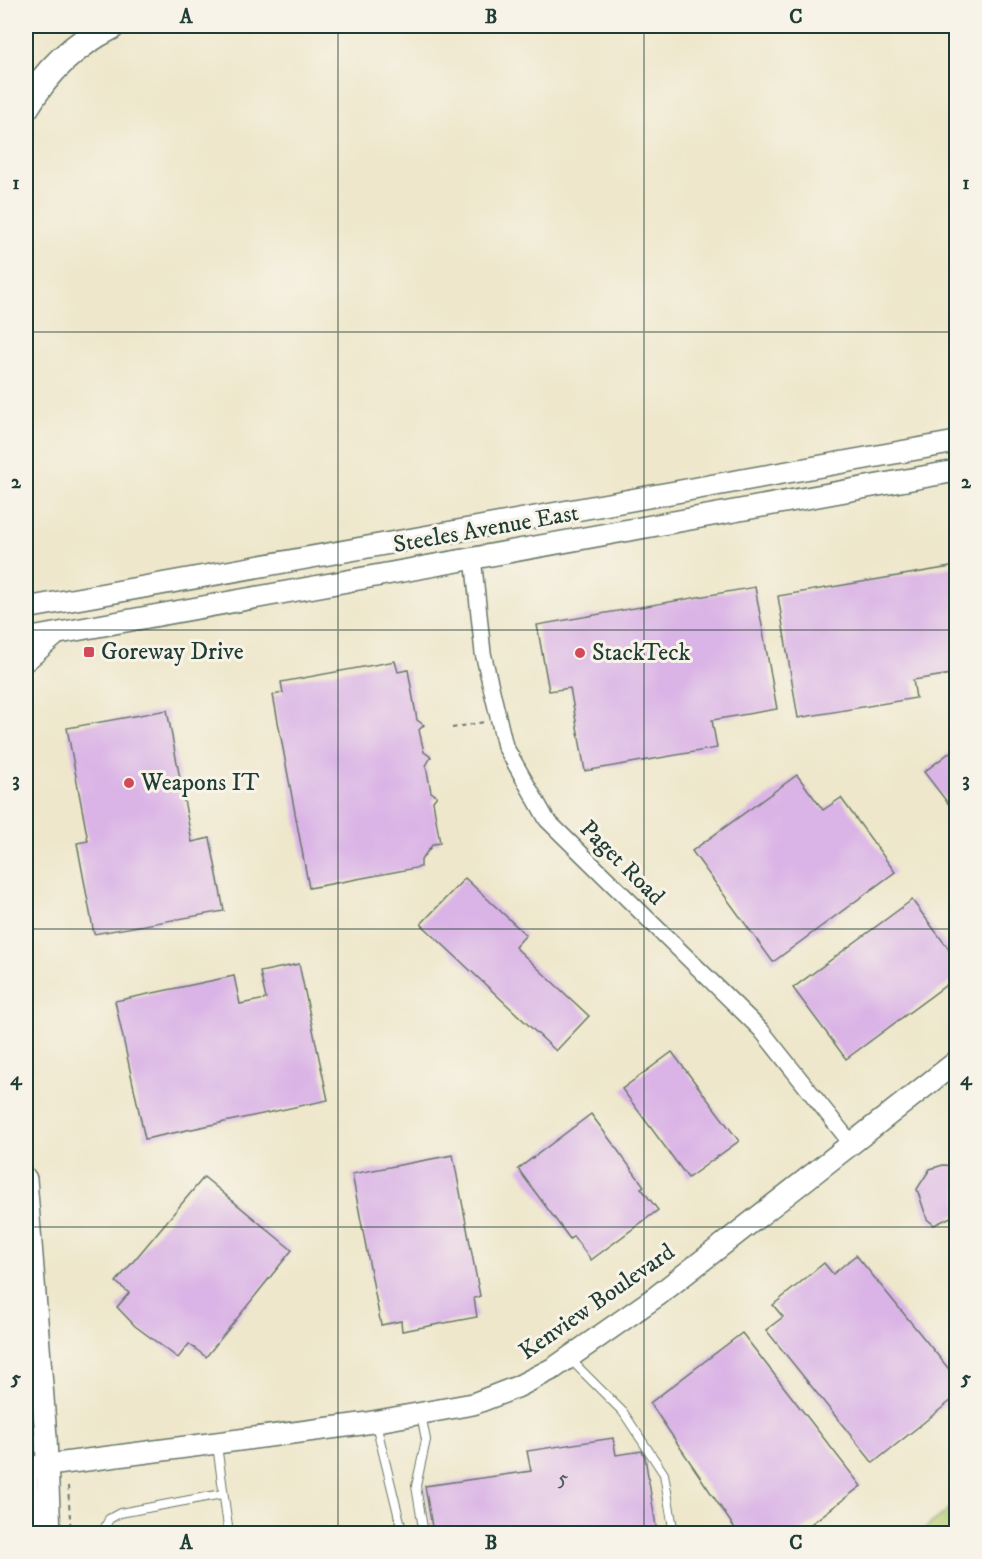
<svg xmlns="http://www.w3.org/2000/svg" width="982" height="1559" viewBox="0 0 982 1559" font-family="'IM FELL DW Pica',serif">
  <rect width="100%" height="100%" fill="#f7f3e8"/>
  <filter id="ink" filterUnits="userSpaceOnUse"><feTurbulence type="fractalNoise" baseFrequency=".0167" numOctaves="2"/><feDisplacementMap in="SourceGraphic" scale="12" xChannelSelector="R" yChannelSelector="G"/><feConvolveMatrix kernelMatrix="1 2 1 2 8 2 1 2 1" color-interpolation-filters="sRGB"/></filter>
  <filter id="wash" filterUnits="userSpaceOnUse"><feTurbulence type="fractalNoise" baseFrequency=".008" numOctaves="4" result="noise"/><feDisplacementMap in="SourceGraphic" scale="24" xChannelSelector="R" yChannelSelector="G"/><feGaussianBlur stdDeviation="1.35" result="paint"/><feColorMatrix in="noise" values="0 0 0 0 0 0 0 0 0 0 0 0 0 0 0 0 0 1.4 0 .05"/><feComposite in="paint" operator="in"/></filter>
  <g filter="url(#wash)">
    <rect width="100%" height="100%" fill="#eee7cb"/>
    <polygon fill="#b6cd72" stroke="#6a8553" stroke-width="1.5" points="956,1504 956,1533 919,1533"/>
    <g id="blocks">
      <g fill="#dab4e6">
        <polygon points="957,566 957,673 913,680 916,698 798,718 778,596"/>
        <polygon points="755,587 777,709 712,720 717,748 585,771 570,688 549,691 537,625"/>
        <polygon points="395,661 398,672 408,670 417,720 424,725 419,730 424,752 431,757 426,766 431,792 437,796 433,801 440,843 433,844 421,860 421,867 309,888 273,695 283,693 281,682"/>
        <polygon points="167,710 192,842 210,838 224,911 94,934 77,843 88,841 67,728"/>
        <polygon points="957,747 957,815 924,772"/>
        <polygon points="797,775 823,810 841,798 895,872 773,962 692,851"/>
        <polygon points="465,878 526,935 515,947 589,1016 556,1051 421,924"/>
        <polygon points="912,900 957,960 957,977 846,1059 793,988"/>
        <polygon points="299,964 328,1100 145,1139 115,1001 234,976 240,1004 266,999 260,972"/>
        <polygon points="672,1052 739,1141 688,1178 622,1089"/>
        <polygon points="591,1114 644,1186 641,1188 658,1210 591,1260 573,1236 570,1239 518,1169"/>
        <polygon points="453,1155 480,1296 474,1298 477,1317 402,1331 401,1321 381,1325 352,1174"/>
        <polygon points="943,1165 957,1166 957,1214 934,1225 927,1219 917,1189 930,1169"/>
        <polygon points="204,1177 292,1250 206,1357 189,1344 178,1358 135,1326 117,1307 129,1293 116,1282"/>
        <polygon points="856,1255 957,1379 957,1396 873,1463 766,1330 783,1317 773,1305 824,1263 833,1274"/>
        <polygon points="742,1333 861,1486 799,1533 738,1533 650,1403"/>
        <polygon points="613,1438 616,1455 642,1451 645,1457 657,1533 433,1533 425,1486 531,1471 527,1451"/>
      </g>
    </g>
  </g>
  <g filter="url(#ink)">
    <use href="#blocks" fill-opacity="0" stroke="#677869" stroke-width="1.5"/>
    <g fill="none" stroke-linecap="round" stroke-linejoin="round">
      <g stroke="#677869" stroke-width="10">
        <g id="lane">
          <polyline points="570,1359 623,1412 664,1474 674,1534"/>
          <polyline points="421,1414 426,1440 416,1486 424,1534"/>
          <polyline points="376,1424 403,1534"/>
          <polyline points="217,1445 229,1534"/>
          <polyline points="102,1534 109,1519 120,1513 222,1494"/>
        </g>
      </g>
      <g stroke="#677869" stroke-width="18">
        <polyline id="street" points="473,557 483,653 505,746 547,820 761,1030 850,1142"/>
      </g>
      <g stroke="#677869" stroke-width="24">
        <g id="secondary">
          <polyline points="26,608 956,442"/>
          <polyline points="26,639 956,471"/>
          <polyline points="26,660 54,636"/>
          <polyline points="26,1179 46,1437 50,1534"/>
          <polyline points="26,1464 30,1534"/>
          <polyline points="26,1468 361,1424 473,1404 517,1387 554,1368 657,1296 956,1062"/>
        </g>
      </g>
      <g stroke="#677869" stroke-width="30">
        <path id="highway" d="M26,106C46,72 75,44 111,26"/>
      </g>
      <g stroke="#677869" stroke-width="2" stroke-dasharray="4.5 4.5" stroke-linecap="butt">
        <polyline points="452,728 484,722"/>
        <polyline points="68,1486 71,1534"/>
      </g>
      <use href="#lane" stroke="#fff" stroke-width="8"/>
      <use href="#street" stroke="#fff" stroke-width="15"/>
      <use href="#secondary" stroke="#fff" stroke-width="21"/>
      <use href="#highway" stroke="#fff" stroke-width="27"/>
    </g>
  </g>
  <path fill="none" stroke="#1f3d34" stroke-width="1.5" stroke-opacity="0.55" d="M338,26V1534M644,26V1534M26,332H956M26,630H956M26,929H956M26,1227H956"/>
  <g fill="#d1495b" stroke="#f7f3e8" stroke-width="2">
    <rect x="83" y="646" width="12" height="12" rx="3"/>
    <circle cx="580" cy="653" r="6"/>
    <circle cx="129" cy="783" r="6"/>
  </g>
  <g text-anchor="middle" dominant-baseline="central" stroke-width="6" stroke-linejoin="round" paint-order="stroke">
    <g font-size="21" fill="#4e5b60">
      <text x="563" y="1479">5</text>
    </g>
    <g font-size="24" fill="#1f3d34" stroke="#f7f3e8">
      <text transform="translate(486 529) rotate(-10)">Steeles Avenue East</text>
      <text transform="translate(622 863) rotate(45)">Paget Road</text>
      <text transform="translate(597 1302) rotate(-35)">Kenview Boulevard</text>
    </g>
    <g font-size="24" fill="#1f3d34" stroke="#f7f3e8" text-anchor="start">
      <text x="101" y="652">Goreway Drive</text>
      <text x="592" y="653">StackTeck</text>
      <text x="141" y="783">Weapons IT</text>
    </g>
  </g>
  <rect width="982" height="1559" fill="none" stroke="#f7f3e8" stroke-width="66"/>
  <rect x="33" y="33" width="916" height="1493" fill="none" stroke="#1f3d34" stroke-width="2"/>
  <g font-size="20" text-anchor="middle" font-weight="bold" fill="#1f3d34">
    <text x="186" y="23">A</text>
    <text x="491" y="23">B</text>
    <text x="796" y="23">C</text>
    <text x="16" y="189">1</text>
    <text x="966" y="189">1</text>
    <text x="16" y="488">2</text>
    <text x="966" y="488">2</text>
    <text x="16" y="786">3</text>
    <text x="966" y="786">3</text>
    <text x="16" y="1085">4</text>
    <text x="966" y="1085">4</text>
    <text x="16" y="1384">5</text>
    <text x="966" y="1384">5</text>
    <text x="186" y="1549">A</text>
    <text x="491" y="1549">B</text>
    <text x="796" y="1549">C</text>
  </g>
</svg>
